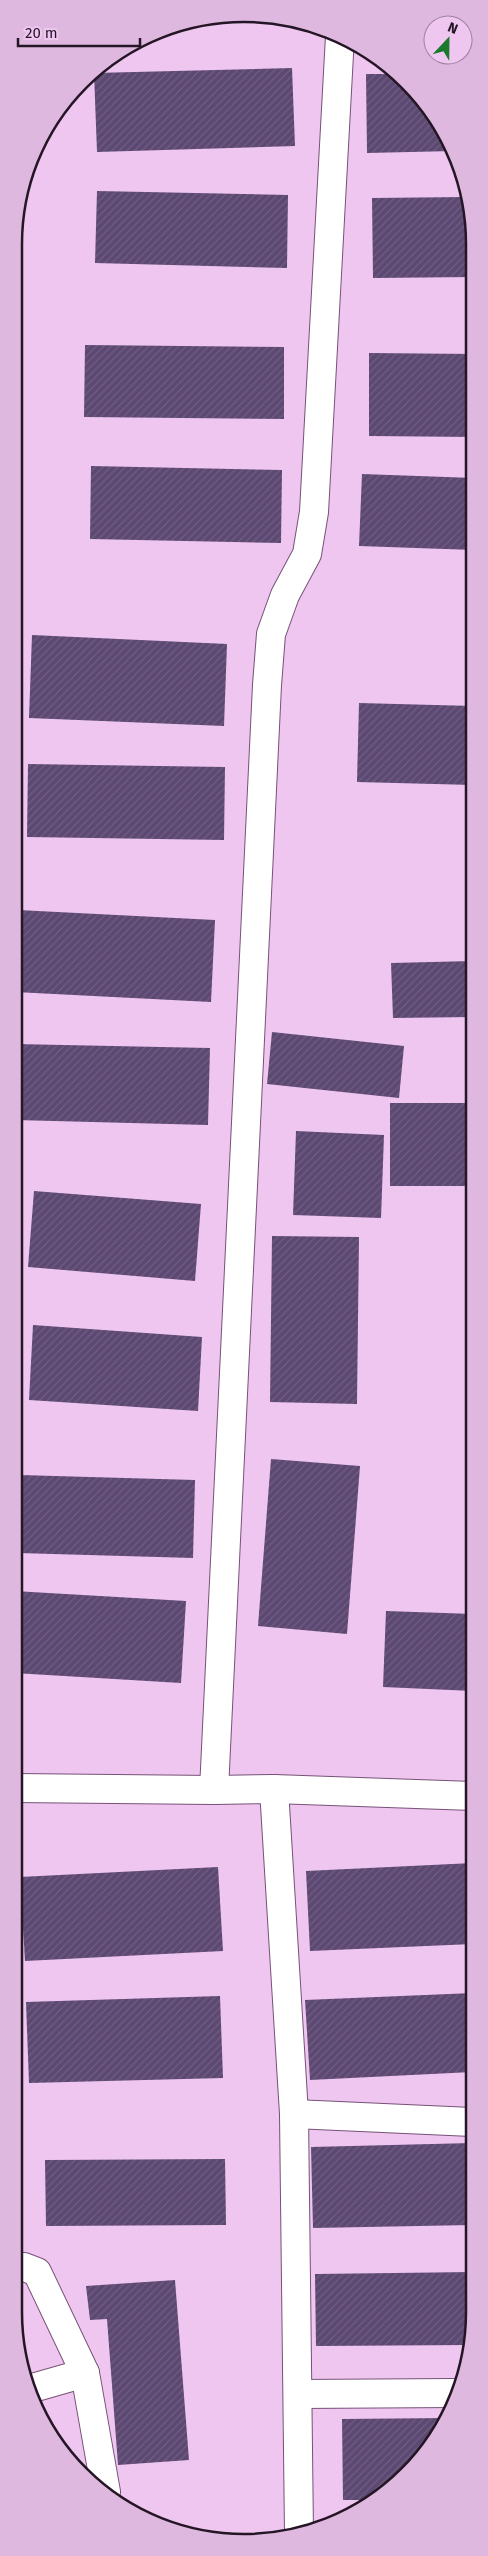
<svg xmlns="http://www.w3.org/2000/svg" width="488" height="2556" viewBox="0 0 488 2556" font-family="'Fira Sans',sans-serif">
  <defs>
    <pattern id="building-hatch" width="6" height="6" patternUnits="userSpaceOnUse" patternTransform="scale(1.25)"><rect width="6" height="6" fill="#5c4872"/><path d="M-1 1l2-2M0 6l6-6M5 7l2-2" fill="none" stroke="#6f5f81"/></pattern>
  </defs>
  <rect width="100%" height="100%" fill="#efc6f0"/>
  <g fill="url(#building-hatch)">
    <polygon points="292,68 295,146 97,152 94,73"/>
    <polygon points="366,74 396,74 407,81 454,151 367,153"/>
    <polygon points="97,191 288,195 287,268 95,263"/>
    <polygon points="466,197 474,229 474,277 373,278 372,198"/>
    <polygon points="85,345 284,347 284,419 84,417"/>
    <polygon points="369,353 474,354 474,437 369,436"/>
    <polygon points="91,466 282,470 281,543 90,539"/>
    <polygon points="362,474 474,478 474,550 359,546"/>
    <polygon points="32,635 227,644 224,726 29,718"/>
    <polygon points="359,703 473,706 473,785 357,782"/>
    <polygon points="28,764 225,767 224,840 27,837"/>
    <polygon points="471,807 473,807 473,841 472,841"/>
    <polygon points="18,910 215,920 211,1002 15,992"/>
    <polygon points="473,961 473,1017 393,1018 391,963"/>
    <polygon points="272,1032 404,1046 399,1098 267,1084"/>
    <polygon points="15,1044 210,1048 208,1125 15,1120"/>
    <rect x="390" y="1103" width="83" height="83"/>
    <polygon points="296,1131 384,1135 381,1218 293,1215"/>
    <polygon points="34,1191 201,1204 195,1281 28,1267"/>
    <polygon points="272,1236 359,1237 357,1404 270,1402"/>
    <polygon points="33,1325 202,1337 198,1411 29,1400"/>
    <polygon points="271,1459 360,1466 347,1634 258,1626"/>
    <polygon points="20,1475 195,1480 193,1558 18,1553"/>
    <polygon points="14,1591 186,1601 181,1683 14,1673"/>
    <polygon points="386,1611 473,1614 473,1691 383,1687"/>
    <polygon points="473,1863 473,1944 310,1951 306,1871"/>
    <polygon points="218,1867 223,1951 25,1961 20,1877"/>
    <polygon points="473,1993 472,2072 310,2080 305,2000"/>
    <polygon points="220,1996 223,2078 29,2083 26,2002"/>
    <polygon points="472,2143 472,2225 313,2228 311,2147"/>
    <polygon points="225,2159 226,2225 46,2226 45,2160"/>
    <polygon points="472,2272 471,2345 316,2346 315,2274"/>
    <polygon points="175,2280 189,2460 118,2465 107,2319 90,2320 86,2286"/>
    <polygon points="447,2418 444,2427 396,2485 370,2500 343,2500 342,2419"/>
  </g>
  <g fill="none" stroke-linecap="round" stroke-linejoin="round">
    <g stroke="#765277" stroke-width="30">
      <g id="minor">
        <polyline points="14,1788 214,1790 274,1789 473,1796"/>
        <polyline points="274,1789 294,2114 299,2533"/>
        <polyline points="214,1790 267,685 271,634 285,595 307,554 314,512 340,36"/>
        <polyline points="294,2114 472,2122"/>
        <polyline points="14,2268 24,2267 37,2272 85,2373 106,2492"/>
        <polyline points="29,2389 85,2373"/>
        <polyline points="298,2394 455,2393"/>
      </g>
    </g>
    <use href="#minor" stroke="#fff" stroke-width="28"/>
  </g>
  <path d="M0 0H488V2556H0ZM244 22H244A222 222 0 0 1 466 244V2312A222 222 0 0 1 244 2534H244A222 222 0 0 1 22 2312V244A222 222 0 0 1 244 22Z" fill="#dfb8e0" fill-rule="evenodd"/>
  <path fill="none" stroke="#241625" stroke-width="2.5" d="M244 22H244A222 222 0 0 1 466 244V2312A222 222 0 0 1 244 2534H244A222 222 0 0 1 22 2312V244A222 222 0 0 1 244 22Z"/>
  <g transform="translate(448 40) rotate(22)"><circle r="24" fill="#efc6f0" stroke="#9e809f"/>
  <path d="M0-4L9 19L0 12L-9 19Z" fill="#1a7a2b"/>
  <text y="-8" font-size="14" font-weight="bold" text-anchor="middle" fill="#241625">N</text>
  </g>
  <path d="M18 38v8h122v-8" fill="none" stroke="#241625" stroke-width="2.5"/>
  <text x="25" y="38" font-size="15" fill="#241625" stroke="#efc6f0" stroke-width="4" paint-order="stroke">20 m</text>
</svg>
